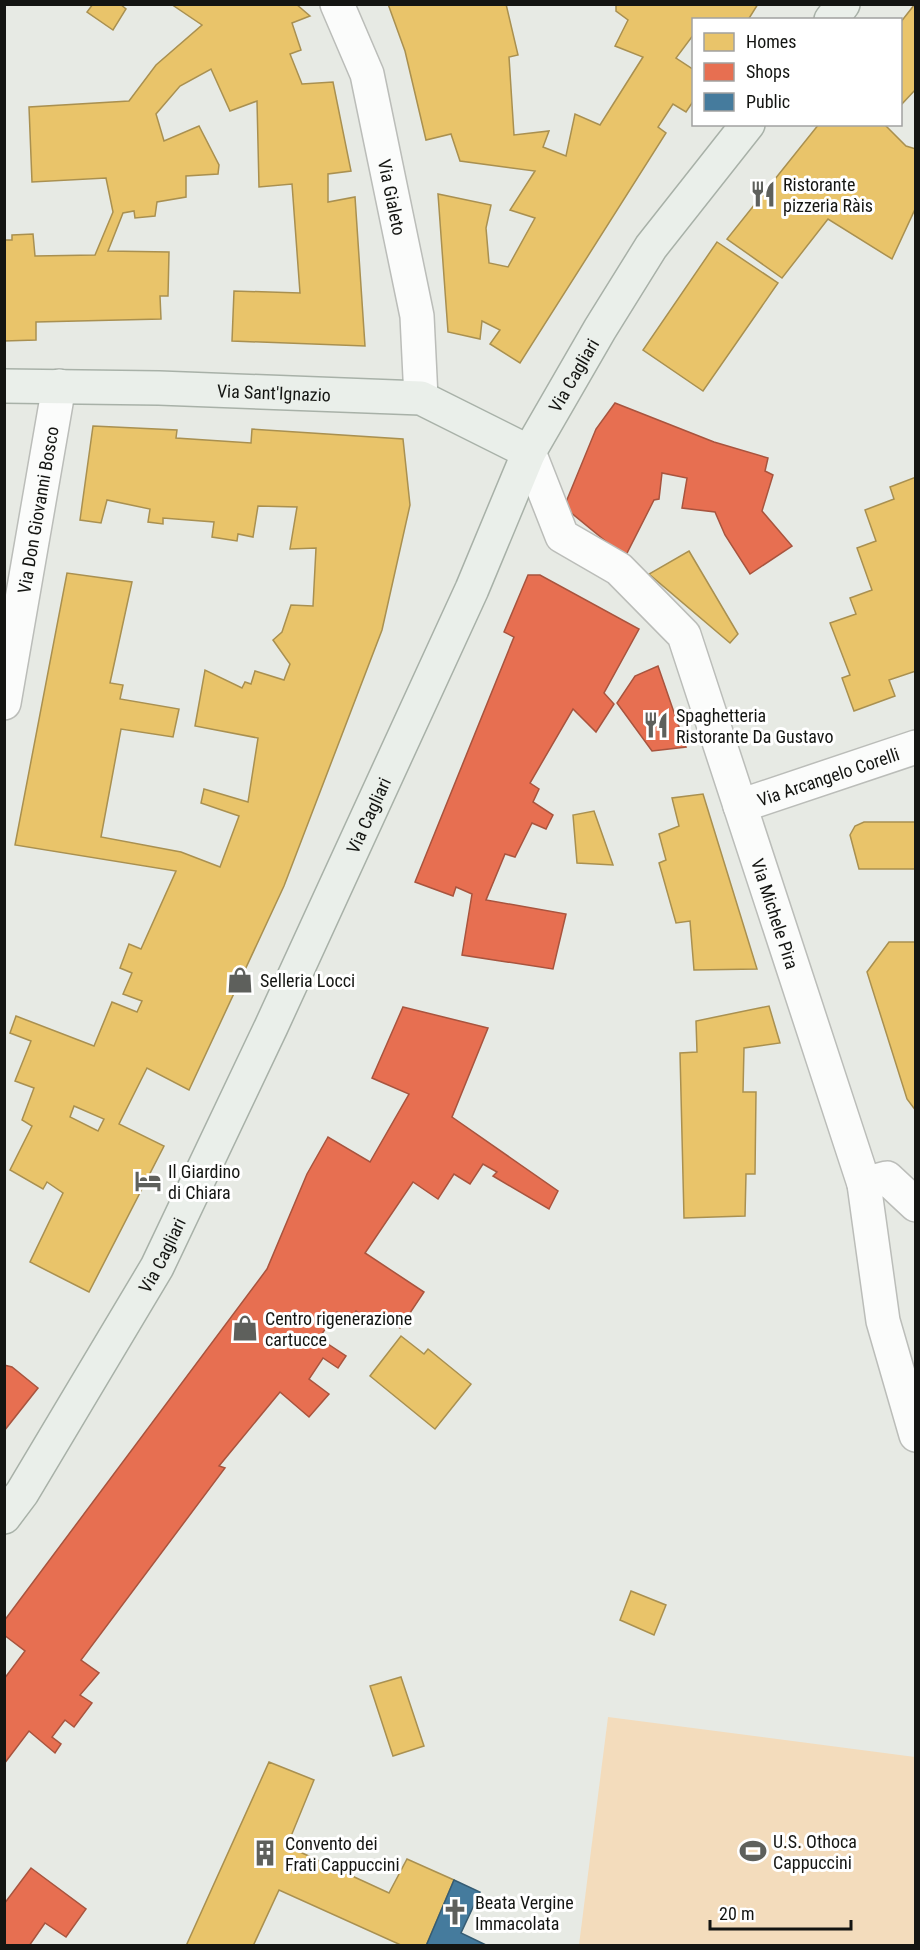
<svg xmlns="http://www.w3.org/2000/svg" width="920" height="1950" viewBox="0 0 920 1950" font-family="'Roboto Condensed',sans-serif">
  <rect width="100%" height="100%" fill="#e7eae4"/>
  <polygon fill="#f3dcbc" points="608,1717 915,1757 915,1945 579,1945"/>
  <g fill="#e9c46a" stroke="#a99050" stroke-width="1.5" fill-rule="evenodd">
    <polygon points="93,4 120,4 126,9 113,30 87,12"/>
    <polygon points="171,4 296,4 310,16 292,23 301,50 290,54 302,84 333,82 351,171 328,174 328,202 355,197 365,346 232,341 234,291 300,293 292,184 259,187 257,101 230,111 211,69 180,86 156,114 164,141 199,126 219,165 218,174 186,176 186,197 157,202 155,216 135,218 134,211 123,213 108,251 169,252 168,296 160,296 161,319 36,322 36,340 4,341 4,240 12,240 12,235 33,234 35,256 95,255 113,212 106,178 32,182 29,107 129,101 156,65 202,25"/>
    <polygon points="388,4 506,4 518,55 509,57 514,135 549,131 543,147 566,156 575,114 600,125 643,57 615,46 628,20 616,11 616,4 758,4 748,20 694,20 694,34 676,58 694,70 694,100 686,112 673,104 658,127 666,133 520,363 490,344 500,330 482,321 480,339 448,332 438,194 491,205 486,228 489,263 508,267 535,218 510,210 535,171 460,161 451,134 426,140 405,51"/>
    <polygon points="915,4 916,89 900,106 900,23"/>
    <polygon points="819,124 884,124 906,146 916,149 916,207 892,259 828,219 782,278 727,239"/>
    <polygon points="717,242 778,283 703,391 643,350"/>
    <path d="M93,426L177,430L176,438L251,443L252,429L403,439L410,505L382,630L284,886L189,1090L147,1068L119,1124L164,1146L89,1292L30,1262L63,1193L47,1182L43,1189L10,1170L32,1126L22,1120L34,1088L15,1081L31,1041L10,1033L16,1016L94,1046L112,1002L137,1012L142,1001L123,994L132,973L120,968L129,944L141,949L176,871L15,845L67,573L132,582L110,683L123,685L120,699L179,709L173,737L121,729L101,837L181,852L220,867L239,816L201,803L204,789L248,802L258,738L195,726L205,670L242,688L245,682L251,684L255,671L284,680L290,664L273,640L282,632L291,605L313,606L316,548L290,549L297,507L258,506L253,537L238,534L237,541L212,537L214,522L163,518V524L148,522L150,509L107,500L101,523L80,520ZM74,1106L104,1119L98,1131L70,1117Z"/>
    <polygon points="916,477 916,671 889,680 895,696 854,711 842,678 850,675 830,623 856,614 850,598 872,590 857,548 876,541 865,510 894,499 890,487"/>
    <polygon points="689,551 738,634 730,643 649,574"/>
    <polygon points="703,794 757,969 694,970 690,921 676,923 659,863 666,860 659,834 679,826 672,798"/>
    <polygon points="594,811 613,865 577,863 573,815"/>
    <polygon points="864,822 916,822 916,869 859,869 850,835 855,826"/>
    <polygon points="889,942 916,942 916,1111 907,1099 867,972"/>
    <polygon points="769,1006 780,1043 744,1048 743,1092 756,1092 755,1174 746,1174 745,1216 684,1218 680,1053 697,1052 696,1021"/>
    <polygon points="401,1336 424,1354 428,1349 471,1384 435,1429 370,1376"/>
    <polygon points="631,1591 666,1605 654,1635 620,1620"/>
    <polygon points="401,1677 424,1746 393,1756 370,1686"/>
    <polygon points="269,1762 314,1780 287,1846 389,1893 407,1859 454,1880 426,1946 403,1946 279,1890 253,1946 186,1946"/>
  </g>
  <g fill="#e76f51" stroke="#a8543e" stroke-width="1.5">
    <polygon points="615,403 714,442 768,458 765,471 773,475 762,511 792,546 750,574 725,535 715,512 682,508 687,478 662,473 659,499 654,500 625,557 564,507 596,429"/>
    <polygon points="528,575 540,575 639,629 604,693 614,704 596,732 573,709 530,783 539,789 533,802 553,815 546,829 532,823 515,857 505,854 486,900 566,914 553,969 462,955 472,894 456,887 453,896 415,882 514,637 504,632"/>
    <polygon points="658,666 686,747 652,751 617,703 635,676"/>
    <polygon points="403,1007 488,1028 452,1117 558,1191 549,1209 493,1176 497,1172 483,1164 470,1184 454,1174 438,1199 413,1182 365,1253 424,1292 400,1328 385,1318 379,1327 356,1311 350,1320 337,1312 319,1338 346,1356 338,1368 323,1358 309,1379 329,1394 309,1417 280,1392 219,1466 225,1468 81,1660 99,1673 80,1695 92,1703 74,1727 65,1720 52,1737 61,1744 55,1753 29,1731 4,1764 4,1679 25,1651 4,1635 4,1621 267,1269 307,1174 328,1137 370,1162 409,1094 372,1078"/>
    <polygon points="4,1365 12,1367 38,1388 4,1431"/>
    <polygon points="31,1868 86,1909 66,1937 45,1923 29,1946 4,1946 4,1904"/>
  </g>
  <polygon fill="#457b9d" stroke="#365c73" stroke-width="1.5" points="454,1880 480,1892 461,1933 488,1946 426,1946"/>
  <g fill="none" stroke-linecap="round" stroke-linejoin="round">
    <g stroke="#bbbdb9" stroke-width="36">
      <g id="minor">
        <path id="s1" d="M337,4L367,74L417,316L421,398"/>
        <path id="s2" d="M529,452L562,536L619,569L684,635L864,1184L883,1321L916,1435"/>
        <path id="s3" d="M4,703L59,386"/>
        <path id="s4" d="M740,806L916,747"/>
        <polyline points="864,1184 887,1178 916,1205"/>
      </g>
    </g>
    <g stroke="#a8b1a8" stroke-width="36">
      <g id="major">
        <polyline points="831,20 843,4"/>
        <path id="s5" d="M4,386L159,388L421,398L529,452"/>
        <path id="s6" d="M4,1517L22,1493L157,1267L271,1027L472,589L529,452L600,329L651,247L748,124"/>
      </g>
    </g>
    <use href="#minor" stroke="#fbfcfb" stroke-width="33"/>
    <use href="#major" stroke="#eaefea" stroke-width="33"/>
  </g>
  <defs>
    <g id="restaurant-bare" transform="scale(2.07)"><path d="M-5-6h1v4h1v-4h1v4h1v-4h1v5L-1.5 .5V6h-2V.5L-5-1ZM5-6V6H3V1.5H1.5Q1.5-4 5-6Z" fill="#5e605c" stroke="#fff" stroke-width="2.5" paint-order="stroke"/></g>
    <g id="shop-bare" transform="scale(2.07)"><path d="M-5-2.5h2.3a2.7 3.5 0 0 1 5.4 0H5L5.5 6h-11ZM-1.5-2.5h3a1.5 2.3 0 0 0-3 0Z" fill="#5e605c" stroke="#fff" stroke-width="2.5" paint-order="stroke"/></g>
    <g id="hotel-bare" transform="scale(2.07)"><path d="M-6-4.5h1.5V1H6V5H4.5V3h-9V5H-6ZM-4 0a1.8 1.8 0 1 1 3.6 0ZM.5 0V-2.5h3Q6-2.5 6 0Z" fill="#5e605c" stroke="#fff" stroke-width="2.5" paint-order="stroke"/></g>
    <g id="stadium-bare" transform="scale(2.07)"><path d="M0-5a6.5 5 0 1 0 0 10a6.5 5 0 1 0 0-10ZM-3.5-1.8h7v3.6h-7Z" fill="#5e605c" stroke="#fff" stroke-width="2.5" paint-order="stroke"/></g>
    <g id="building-bare" transform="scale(2.07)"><path d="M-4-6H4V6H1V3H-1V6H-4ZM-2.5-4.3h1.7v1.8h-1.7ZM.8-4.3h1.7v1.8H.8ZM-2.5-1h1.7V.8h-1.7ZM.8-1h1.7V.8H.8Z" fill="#5e605c" stroke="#fff" stroke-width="2.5" paint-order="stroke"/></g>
    <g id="church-bare" transform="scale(2.07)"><path d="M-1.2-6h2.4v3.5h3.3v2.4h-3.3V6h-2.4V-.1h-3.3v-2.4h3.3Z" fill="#5e605c" stroke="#fff" stroke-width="2.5" paint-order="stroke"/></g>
  </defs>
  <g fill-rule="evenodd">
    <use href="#restaurant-bare" x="763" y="194"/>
    <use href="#restaurant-bare" x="656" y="725"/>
    <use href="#shop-bare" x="240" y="980"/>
    <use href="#hotel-bare" x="148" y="1181"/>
    <use href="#shop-bare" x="245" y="1328"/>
    <use href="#stadium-bare" x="753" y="1851"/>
    <use href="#building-bare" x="265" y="1853"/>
    <use href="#church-bare" x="455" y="1912"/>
  </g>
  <g text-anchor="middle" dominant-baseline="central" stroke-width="6" stroke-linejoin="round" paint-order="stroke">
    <g font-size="18" fill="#141512" stroke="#fff" text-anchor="start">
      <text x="783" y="184">Ristorante<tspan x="783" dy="21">pizzeria Ràis</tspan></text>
      <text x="676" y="715">Spaghetteria<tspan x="676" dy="21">Ristorante Da Gustavo</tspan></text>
      <text x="260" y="980">Selleria Locci</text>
      <text x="168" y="1171">Il Giardino<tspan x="168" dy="21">di Chiara</tspan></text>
      <text x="265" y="1318">Centro rigenerazione<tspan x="265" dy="21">cartucce</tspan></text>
      <text x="773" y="1841">U.S. Othoca<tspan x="773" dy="21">Cappuccini</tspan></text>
      <text x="285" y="1843">Convento dei<tspan x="285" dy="21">Frati Cappuccini</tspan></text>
      <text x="475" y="1902">Beata Vergine<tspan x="475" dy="21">Immacolata</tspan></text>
    </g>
    <g font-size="18" fill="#141512" stroke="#fff">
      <text stroke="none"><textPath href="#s1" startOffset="202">Via Gialeto</textPath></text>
      <text stroke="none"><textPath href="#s6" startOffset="1278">Via Cagliari</textPath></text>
      <text stroke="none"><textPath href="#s5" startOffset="270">Via Sant'Ignazio</textPath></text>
      <text stroke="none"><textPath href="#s3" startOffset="196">Via Don Giovanni Bosco</textPath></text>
      <text stroke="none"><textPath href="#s4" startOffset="93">Via Arcangelo Corelli</textPath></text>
      <text stroke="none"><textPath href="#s6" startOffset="792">Via Cagliari</textPath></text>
      <text stroke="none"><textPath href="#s2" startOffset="542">Via Michele Pira</textPath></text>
      <text stroke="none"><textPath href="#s6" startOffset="306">Via Cagliari</textPath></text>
    </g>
  </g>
  <rect width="920" height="1950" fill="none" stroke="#141512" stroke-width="12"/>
  <rect x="692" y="18" width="210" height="108" fill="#ffffff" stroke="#a1a1a0" stroke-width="1.5"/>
  <rect x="704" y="33" width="30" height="18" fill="#e9c46a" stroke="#a1a1a0" stroke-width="1.5"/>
  <text x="746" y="48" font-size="18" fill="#141512">Homes</text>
  <rect x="704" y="63" width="30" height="18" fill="#e76f51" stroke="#a1a1a0" stroke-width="1.5"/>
  <text x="746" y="78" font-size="18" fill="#141512">Shops</text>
  <rect x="704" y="93" width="30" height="18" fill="#457b9d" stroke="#a1a1a0" stroke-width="1.5"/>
  <text x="746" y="108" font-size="18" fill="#141512">Public</text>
  <path d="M710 1920v9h141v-9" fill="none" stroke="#141512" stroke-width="3"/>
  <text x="719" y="1920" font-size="18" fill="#141512" stroke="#ffffff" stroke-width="4.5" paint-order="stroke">20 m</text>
</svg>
